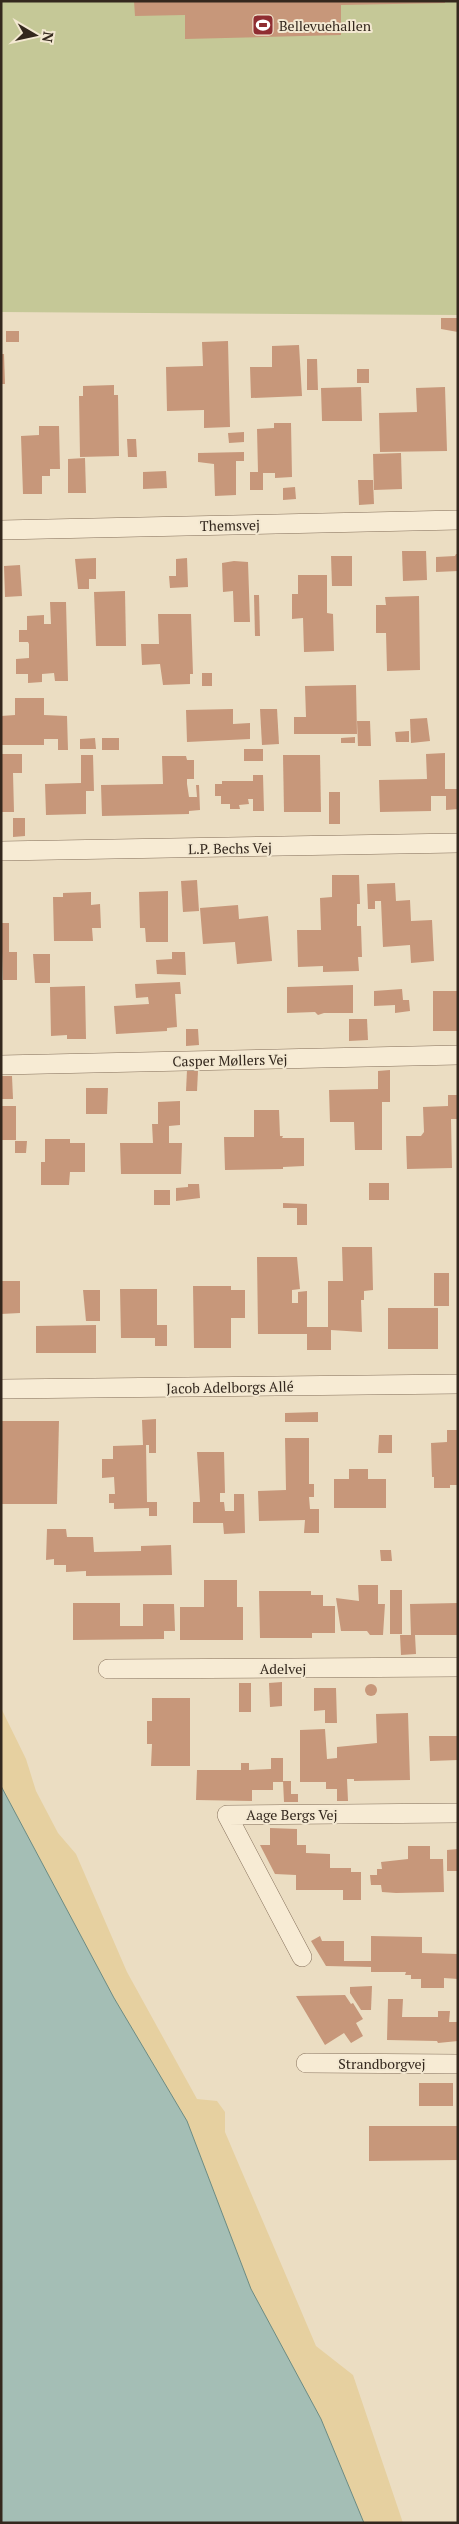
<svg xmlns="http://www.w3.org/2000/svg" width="459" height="2524" viewBox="0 0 459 2524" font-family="'PT Serif',serif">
  <rect width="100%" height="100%" fill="#ebddc2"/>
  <polygon fill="#c5c897" points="1,1 458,1 458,315 1,312"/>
  <polygon fill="#e6d0a0" points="1,1708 26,1759 36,1791 58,1833 76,1854 127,1972 197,2099 217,2101 225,2112 225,2132 316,2346 353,2375 403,2523 364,2523 321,2419 251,2289 187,2121 114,1998 1,1786"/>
  <polygon fill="#a4beb5" stroke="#6c8b82" points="1,1786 114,1998 187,2121 251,2289 321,2419 364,2523 1,2523"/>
  <g fill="#c7977a">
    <polygon points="134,1 445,1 445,3 341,5 341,35 185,39 185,15 135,16"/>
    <polygon points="441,318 458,318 458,332 441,329"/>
    <rect x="6" y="331" width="13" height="11"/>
    <polygon points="228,341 230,427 204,428 204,410 167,411 166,367 203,366 202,342"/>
    <polygon points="299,345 302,396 251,398 250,367 272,367 272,346"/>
    <polygon points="1,354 4,354 5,384 1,384"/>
    <polygon points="307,359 317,359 318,390 307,390"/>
    <rect x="357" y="369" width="12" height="14"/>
    <polygon points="114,385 114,395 118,395 119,456 80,457 79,396 83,396 83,386"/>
    <polygon points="361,387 362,421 322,421 321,388"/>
    <polygon points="445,387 447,451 380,452 379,413 417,412 416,388"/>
    <polygon points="274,423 291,423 292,477 275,478 275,473 263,473 263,490 250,490 250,472 258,472 257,429 274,428"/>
    <polygon points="39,426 59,426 60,469 50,469 50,476 42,476 42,494 23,494 21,436 39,435"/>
    <polygon points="244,432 244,442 229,443 228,433"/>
    <polygon points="127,439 136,439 137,457 128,457"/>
    <polygon points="244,452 244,461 236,461 236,495 215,496 214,464 198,462 198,453"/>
    <polygon points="401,453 402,489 374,490 373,454"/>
    <polygon points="85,458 86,493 68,493 68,459"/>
    <polygon points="166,471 167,488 143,489 143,472"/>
    <polygon points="358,480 373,480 374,504 359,505"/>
    <polygon points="295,487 296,499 283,500 283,488"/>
    <polygon points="402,551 426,551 427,580 403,581"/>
    <polygon points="456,554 458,554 458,571 436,572 436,557 455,556"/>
    <polygon points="331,556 352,556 352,586 332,586"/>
    <polygon points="96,558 96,579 89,579 89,589 78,589 75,559"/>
    <polygon points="187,558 188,587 170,588 169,576 176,576 176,559"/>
    <polygon points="234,561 248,562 250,622 234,622 233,591 223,592 222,563"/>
    <polygon points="20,565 22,596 5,597 4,566"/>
    <polygon points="298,575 327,575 327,613 333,614 334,651 304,652 303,618 292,619 292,594 298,594"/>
    <polygon points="125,591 126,646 96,646 94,592"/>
    <polygon points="254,595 259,595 260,636 255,636"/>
    <polygon points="419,596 420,670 387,671 386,633 376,633 376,605 386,605 385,597"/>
    <polygon points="50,602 66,602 68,681 55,681 54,673 42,674 42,682 28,683 28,674 16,674 16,659 29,658 29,644 28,642 19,642 19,630 27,630 27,616 44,615 44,624 51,624"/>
    <polygon points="158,614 191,614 193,674 190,674 190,684 163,685 160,664 142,665 141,644 159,644"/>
    <rect x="202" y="673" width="10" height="13"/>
    <polygon points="356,685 357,734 294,734 294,717 306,717 305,686"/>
    <polygon points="15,698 44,698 44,715 67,716 68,750 58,750 58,739 44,739 44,745 1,745 1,716 15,715"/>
    <polygon points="233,709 233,724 250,723 250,739 187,742 186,710"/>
    <polygon points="260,709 277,709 279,744 262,745"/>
    <polygon points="427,718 430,741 411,743 410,719"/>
    <polygon points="357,721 370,721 371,746 358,746"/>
    <polygon points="409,731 409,742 396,742 395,732"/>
    <polygon points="355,737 355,743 341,743 341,738"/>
    <polygon points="95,738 96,749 80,749 80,739"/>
    <rect x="102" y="738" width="17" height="12"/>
    <rect x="244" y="749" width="19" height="12"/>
    <polygon points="445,753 445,789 458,789 458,809 446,810 446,796 431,796 431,811 380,812 379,780 427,779 426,754"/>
    <polygon points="1,754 22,754 22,773 13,773 14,812 1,812"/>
    <polygon points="81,755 93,755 94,791 86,791 86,814 46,815 45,784 81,783"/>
    <polygon points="283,755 320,755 321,812 284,812"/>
    <polygon points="162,756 186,756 187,760 194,760 194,779 187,779 187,784 189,797 197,797 196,785 199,785 200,810 189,811 189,814 102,816 101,785 163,784"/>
    <polygon points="253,775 263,775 264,811 253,811 253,799 248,799 249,804 239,805 240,809 230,809 230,804 221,804 221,796 215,796 215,784 222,784 222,781 253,781"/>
    <rect x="329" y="792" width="11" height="32"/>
    <polygon points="13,818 25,818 25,836 13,837"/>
    <polygon points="332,875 359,875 360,904 357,904 357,926 361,926 362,957 358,957 359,971 323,972 323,966 298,967 297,930 321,930 320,898 332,897"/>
    <polygon points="197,880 199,911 183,912 181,881"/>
    <polygon points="395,883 396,901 410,900 411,921 432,920 434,961 411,963 410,945 383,947 381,901 375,901 375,909 368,909 367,884"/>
    <polygon points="168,891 168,942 146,942 145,928 140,928 139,892"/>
    <polygon points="91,892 91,905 100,904 101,928 92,928 93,941 54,941 53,897 63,897 63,893"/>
    <polygon points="238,905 239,919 268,916 272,961 237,964 235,942 203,944 200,908"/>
    <polygon points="1,923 9,923 9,952 17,952 17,980 3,980"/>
    <polygon points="172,952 185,952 186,975 157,974 156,960 172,959"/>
    <polygon points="33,954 50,954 50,983 35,983"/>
    <polygon points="180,982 181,994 175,994 177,1027 167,1028 167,1031 116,1034 114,1006 149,1004 148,997 136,998 135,984"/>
    <polygon points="353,985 353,1013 324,1013 318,1015 315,1012 287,1013 287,987"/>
    <polygon points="85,986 86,1039 67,1039 67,1035 51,1036 50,987"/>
    <polygon points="402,989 403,1000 409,1000 410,1011 395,1013 395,1005 374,1006 374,991"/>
    <rect x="433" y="991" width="25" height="40"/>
    <polygon points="349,1019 367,1019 368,1040 349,1041"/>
    <polygon points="186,1029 198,1029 199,1045 186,1046"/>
    <polygon points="187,1070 198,1071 197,1091 186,1091"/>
    <polygon points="390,1070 390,1102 382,1102 382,1150 355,1150 354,1122 330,1122 329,1090 378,1089 378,1071"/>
    <polygon points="1,1076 12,1076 13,1099 1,1099"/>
    <polygon points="86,1088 108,1088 107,1114 86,1114"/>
    <polygon points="448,1095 458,1095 458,1119 451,1119 452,1168 407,1169 406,1136 421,1136 424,1132 423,1107 448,1106"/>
    <polygon points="180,1101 180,1125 169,1126 169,1143 182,1143 181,1174 121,1174 120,1143 153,1143 152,1124 158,1124 158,1102"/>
    <rect x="1" y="1106" width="15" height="34"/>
    <polygon points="254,1110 279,1110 280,1136 283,1136 282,1138 304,1138 304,1166 283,1167 283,1169 225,1170 224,1137 254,1137"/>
    <polygon points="45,1139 70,1139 70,1143 85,1143 85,1172 70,1172 69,1185 41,1185 41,1162 45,1162"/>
    <polygon points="15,1141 27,1141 26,1153 15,1153"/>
    <rect x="369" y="1183" width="20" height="17"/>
    <polygon points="188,1184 199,1184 200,1198 176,1201 176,1188 188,1187"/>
    <rect x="154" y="1190" width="16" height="15"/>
    <polygon points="283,1203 307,1204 307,1225 297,1225 297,1208 283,1208"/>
    <polygon points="342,1247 372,1247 373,1290 364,1291 364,1300 361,1300 362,1332 331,1330 331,1350 307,1350 307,1334 258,1334 257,1257 297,1257 300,1289 292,1290 292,1303 298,1303 298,1292 307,1291 307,1327 328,1327 328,1281 343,1281"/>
    <rect x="434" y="1273" width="15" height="33"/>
    <polygon points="1,1281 20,1281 20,1313 1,1314"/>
    <polygon points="193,1286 231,1286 231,1290 245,1290 245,1318 231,1318 231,1348 194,1348"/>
    <polygon points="120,1289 157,1289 157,1325 167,1325 167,1346 155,1346 155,1338 121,1338"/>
    <polygon points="83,1290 100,1290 100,1321 86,1321"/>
    <rect x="388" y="1308" width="50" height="41"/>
    <polygon points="96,1325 96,1353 36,1353 36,1326"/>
    <polygon points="318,1412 318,1422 285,1422 285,1413"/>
    <polygon points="156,1419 156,1453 149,1453 149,1445 146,1445 147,1502 157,1502 157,1516 149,1516 149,1508 114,1509 114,1503 109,1503 109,1494 115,1494 114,1477 102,1478 102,1459 113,1459 113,1446 143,1445 142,1420"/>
    <polygon points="1,1421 59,1421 57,1504 1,1504"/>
    <polygon points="447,1430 458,1430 458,1485 450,1485 450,1488 434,1488 434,1477 432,1477 431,1443 447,1442"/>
    <polygon points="379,1435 392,1435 392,1453 378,1453"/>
    <polygon points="285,1438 309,1438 309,1484 314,1484 314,1497 309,1497 310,1509 319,1509 319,1533 304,1533 305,1520 259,1521 258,1491 286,1490"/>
    <polygon points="197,1452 224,1452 225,1493 220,1493 220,1502 224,1502 225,1511 234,1511 234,1494 244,1494 245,1533 224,1534 223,1523 193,1523 193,1502 200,1502"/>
    <polygon points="349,1469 368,1469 368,1479 386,1479 386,1508 334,1508 334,1479 349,1479"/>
    <polygon points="47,1529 66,1529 67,1537 93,1537 94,1552 141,1551 141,1546 171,1545 172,1575 86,1576 86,1571 66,1572 66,1565 54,1565 54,1559 46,1560"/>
    <polygon points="380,1550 391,1550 392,1561 381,1561"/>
    <polygon points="204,1580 237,1580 237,1607 243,1607 243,1640 180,1640 180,1607 204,1607"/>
    <polygon points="358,1585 378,1585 378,1604 385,1604 383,1635 370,1635 367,1631 341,1631 336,1598 359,1601"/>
    <rect x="390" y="1590" width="12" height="44"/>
    <polygon points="259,1591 311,1591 311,1595 323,1595 323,1606 335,1606 335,1633 312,1633 312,1638 260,1638"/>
    <polygon points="73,1603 120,1603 120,1626 143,1626 143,1604 174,1604 175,1631 164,1631 164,1639 73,1640"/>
    <polygon points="458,1603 458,1635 415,1635 416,1654 401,1655 400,1635 411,1635 410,1604"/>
    <polygon points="282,1682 282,1706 270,1707 269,1683"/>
    <rect x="239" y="1683" width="12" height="29"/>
    <circle cx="371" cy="1690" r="6"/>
    <polygon points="314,1688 336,1688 337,1723 325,1723 325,1710 314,1711"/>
    <polygon points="152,1698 190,1698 190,1766 151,1766 152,1744 147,1744 147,1721 152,1721"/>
    <polygon points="408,1713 410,1780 354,1781 354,1779 347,1779 348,1801 337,1801 337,1789 326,1789 326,1782 300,1782 300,1730 325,1729 327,1759 337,1758 337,1747 377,1743 376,1714"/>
    <polygon points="429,1736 458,1736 458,1760 430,1761"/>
    <polygon points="271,1758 283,1758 283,1782 273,1782 273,1790 252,1790 252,1801 196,1800 197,1770 241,1770 241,1763 249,1763 249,1770 271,1769"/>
    <polygon points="283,1781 291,1781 291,1794 298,1794 298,1802 284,1802"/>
    <polygon points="270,1828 297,1829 297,1845 306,1845 306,1853 330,1854 330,1868 351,1868 351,1872 361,1872 361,1900 343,1900 343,1890 296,1890 296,1875 275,1874 260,1845 270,1845"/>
    <polygon points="408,1846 430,1846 430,1859 443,1859 444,1892 396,1893 382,1892 381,1885 371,1885 370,1875 377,1875 377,1869 382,1869 381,1862 408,1859"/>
    <polygon points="458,1849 458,1871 447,1871 447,1850"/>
    <polygon points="320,1936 322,1941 344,1941 344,1961 371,1961 371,1936 422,1937 422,1953 458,1954 458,1979 444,1978 444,1988 421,1988 421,1979 411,1979 411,1975 405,1975 406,1972 371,1972 371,1967 326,1966 311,1941"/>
    <polygon points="372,1986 371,2010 361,2010 350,1993 350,1987"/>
    <polygon points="345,1995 351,2004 353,2003 363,2019 356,2023 363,2036 351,2043 344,2033 325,2045 296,1996"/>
    <polygon points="388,1999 403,1999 402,2017 438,2017 438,2011 450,2011 449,2022 458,2022 458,2041 438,2043 437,2041 387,2040"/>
    <rect x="419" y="2083" width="34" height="23"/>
    <polygon points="369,2126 458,2126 458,2160 369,2161"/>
  </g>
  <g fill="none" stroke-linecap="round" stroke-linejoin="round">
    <g stroke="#846f5a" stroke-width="20">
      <g id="street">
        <polyline points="1,530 458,520"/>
        <polyline points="1,851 458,843"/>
        <polyline points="1,1065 458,1055"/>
        <polyline points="1,1389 458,1384"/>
        <polyline points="108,1669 458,1667"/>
        <polyline points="302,1957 227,1815 458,1813"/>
        <polyline points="306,2063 458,2064"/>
      </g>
    </g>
    <use href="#street" stroke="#f7ebd4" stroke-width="19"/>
  </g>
  <defs>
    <g id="stadium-square" transform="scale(1.125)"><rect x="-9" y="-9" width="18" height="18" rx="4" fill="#8f2e32" stroke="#f3e8d1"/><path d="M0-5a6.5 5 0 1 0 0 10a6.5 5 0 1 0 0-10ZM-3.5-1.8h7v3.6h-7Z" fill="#fff"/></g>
  </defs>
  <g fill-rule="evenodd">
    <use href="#stadium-square" x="263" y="25"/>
  </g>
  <g text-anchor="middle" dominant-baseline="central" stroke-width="4" stroke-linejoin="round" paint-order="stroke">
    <g font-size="14" fill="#34281e" stroke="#f3e8d1" text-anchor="start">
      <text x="279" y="25">Bellevuehallen</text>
    </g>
    <g font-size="14" fill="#34281e" stroke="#f3e8d1">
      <text transform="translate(230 525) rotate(-1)">Themsvej</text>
      <text transform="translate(230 848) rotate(-1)">L.P. Bechs Vej</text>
      <text transform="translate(230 1060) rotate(-1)">Casper Møllers Vej</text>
      <text transform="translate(230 1387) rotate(-1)">Jacob Adelborgs Allé</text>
      <text x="283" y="1668">Adelvej</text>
      <text x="292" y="1814">Aage Bergs Vej</text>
      <text x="382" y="2063">Strandborgvej</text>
    </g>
  </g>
  <rect width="459" height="2524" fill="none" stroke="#34281e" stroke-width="5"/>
  <g transform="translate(35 35) rotate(99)" stroke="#f3e8d1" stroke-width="4" paint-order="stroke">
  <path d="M0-4L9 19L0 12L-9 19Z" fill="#34281e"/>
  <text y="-8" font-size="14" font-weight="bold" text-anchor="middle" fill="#34281e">N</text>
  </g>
</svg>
